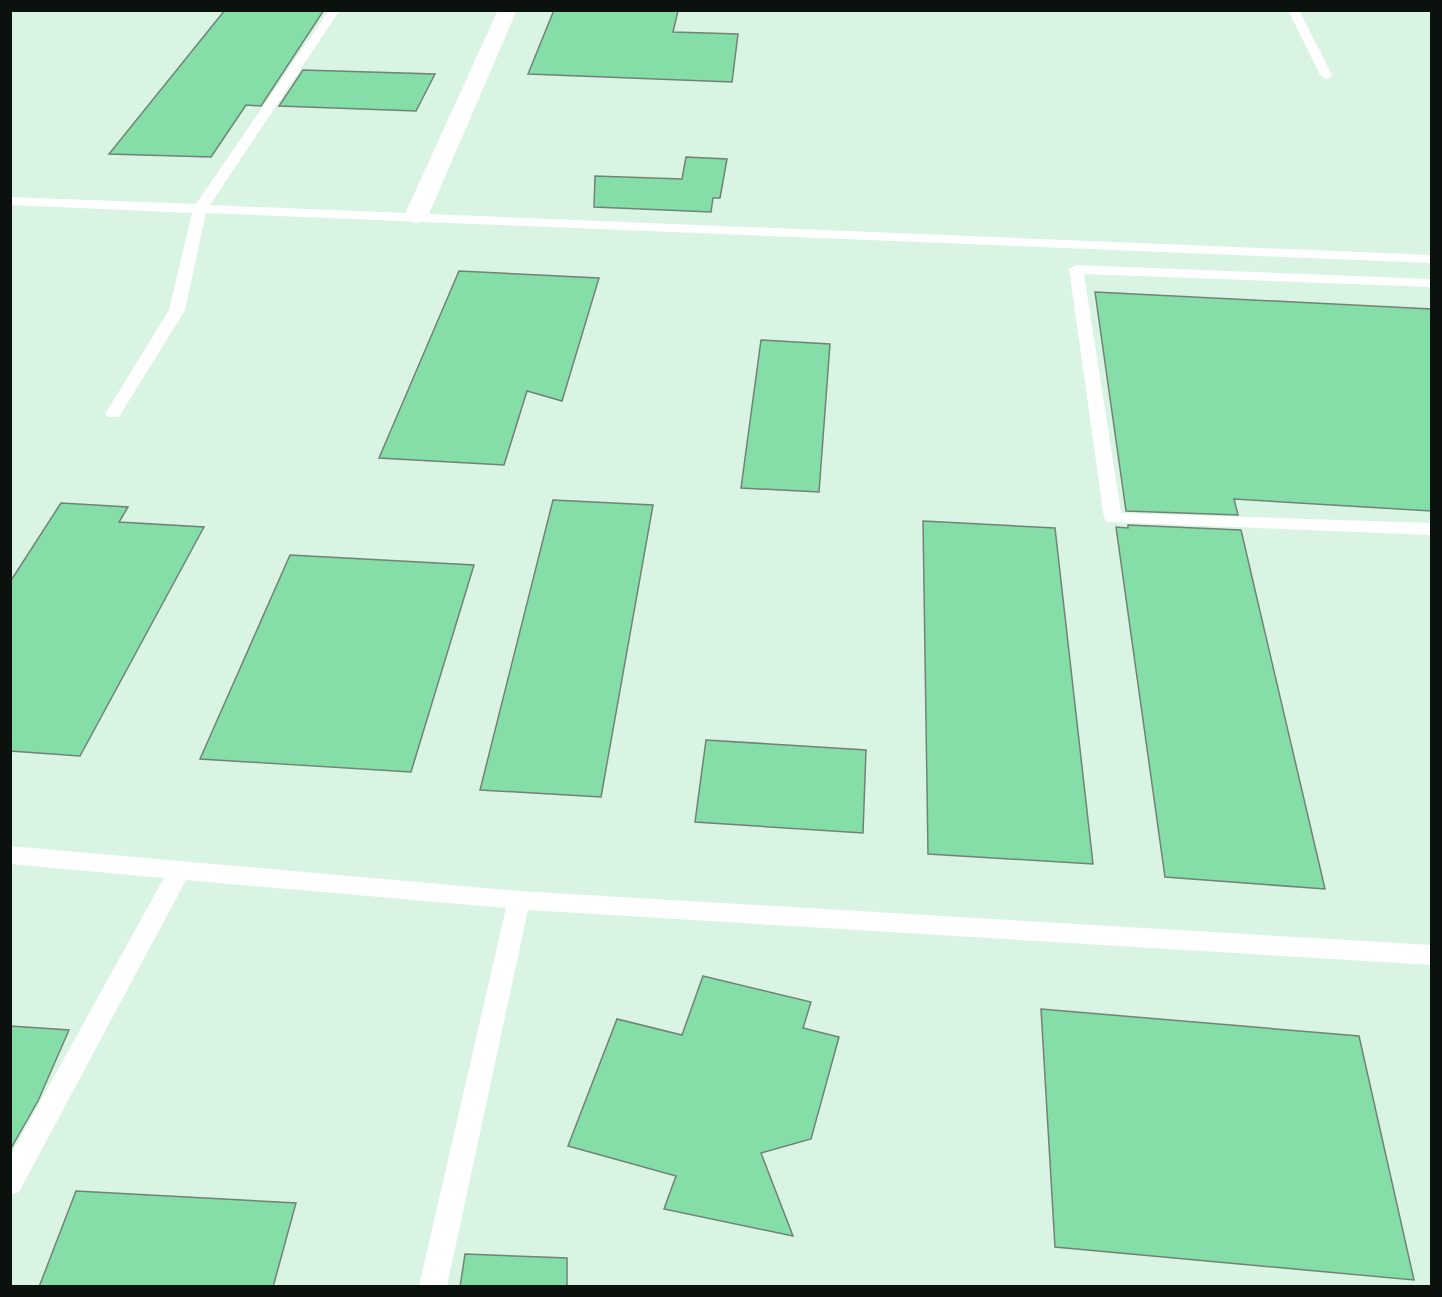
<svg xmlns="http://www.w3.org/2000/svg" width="1442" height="1297" viewBox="0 0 1442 1297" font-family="'DM Sans',sans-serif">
  <rect width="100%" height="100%" fill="#e9fef0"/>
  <rect fill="#d9f4e2" x="11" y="11" width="1420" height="1275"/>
  <g fill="#85dda8" stroke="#718377" stroke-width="1.5">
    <polygon points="225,10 324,10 261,106 246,105 211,157 109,154"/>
    <polygon points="554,10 678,11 673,32 738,34 732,82 528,74"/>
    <polygon points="303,70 435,74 416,111 279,106"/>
    <polygon points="686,157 727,159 720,198 713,198 711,212 594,207 595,176 682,179"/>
    <polygon points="459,271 599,278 562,401 527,391 504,465 379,458"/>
    <polygon points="1095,292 1431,309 1431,511 1234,499 1238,515 1126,511"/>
    <polygon points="761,340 830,344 819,492 741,488"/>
    <polygon points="553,500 653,505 601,797 480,790"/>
    <polygon points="61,503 128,507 119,522 204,527 80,756 10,751 10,582"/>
    <polygon points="923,521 1055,528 1093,864 928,854"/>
    <polygon points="1128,525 1241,530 1325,889 1165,877 1116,527 1128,528"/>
    <polygon points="290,555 474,565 411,772 200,759"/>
    <polygon points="706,740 866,750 863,833 695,822"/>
    <polygon points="703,976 811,1002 803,1028 839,1037 811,1139 761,1153 793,1236 664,1209 676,1176 568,1146 617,1019 682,1035"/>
    <polygon points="1041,1009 1359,1036 1414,1280 1055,1247"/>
    <polygon points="10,1026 69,1030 38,1101 10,1150"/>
    <polygon points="76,1191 296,1203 273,1287 39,1287"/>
    <polygon points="465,1254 567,1258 567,1287 460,1287"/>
  </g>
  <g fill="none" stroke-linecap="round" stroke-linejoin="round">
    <g fill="#fff" fill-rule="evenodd">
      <polygon points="329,10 340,10 210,205 1432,255 1432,263 206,213 185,310 119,417 107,417 105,414 169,310 192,213 10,205 10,197 196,204"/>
      <polygon points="1288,10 1299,10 1332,75 1330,78 1326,79 1320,75"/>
      <polygon points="1076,265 1432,279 1432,287 1084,274 1121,513 1432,523 1432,535 1107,522 1104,518 1069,269"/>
      <polygon points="10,846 519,891 1432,945 1432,965 528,910 447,1286 419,1286 506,908 186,880 19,1192 10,1195 10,1156 164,878 10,864"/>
    </g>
    <polygon fill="#fff" fill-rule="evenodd" points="498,10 517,10 428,216 424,221 416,223 408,221 404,216"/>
  </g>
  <rect width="1442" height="1297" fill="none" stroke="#0b120e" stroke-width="24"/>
</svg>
